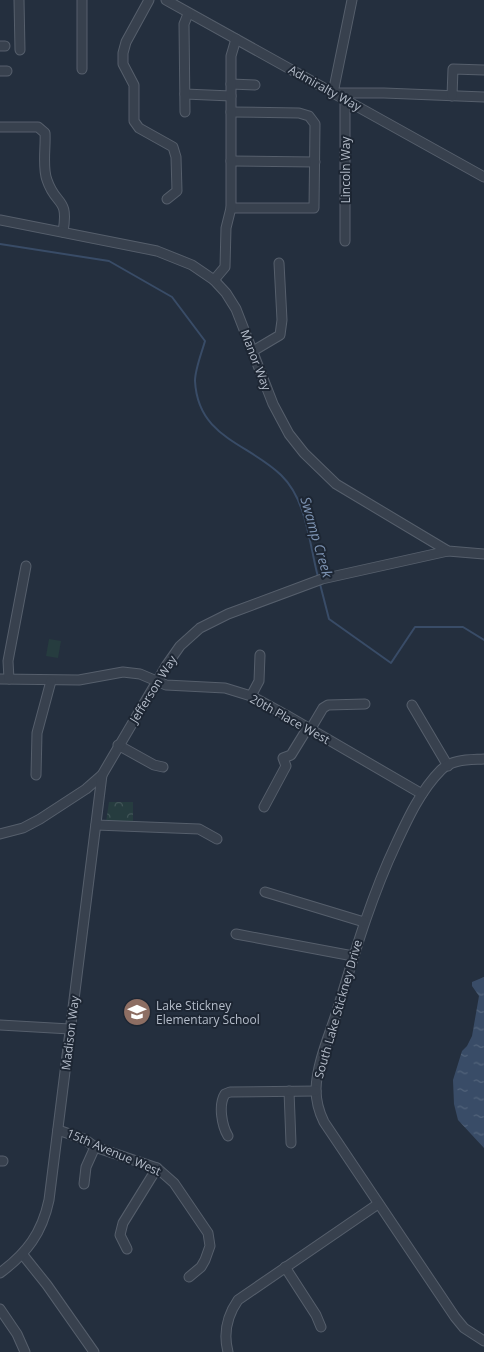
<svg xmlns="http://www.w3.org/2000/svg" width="484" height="1352" viewBox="0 0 484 1352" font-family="'Open Sans',sans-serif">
  <defs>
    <pattern id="park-crowns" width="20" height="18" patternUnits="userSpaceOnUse" patternTransform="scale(1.25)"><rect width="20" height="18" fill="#263c3f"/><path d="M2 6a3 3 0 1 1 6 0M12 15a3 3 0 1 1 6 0" fill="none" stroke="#435659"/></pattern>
    <pattern id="water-ripples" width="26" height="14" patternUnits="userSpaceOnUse" patternTransform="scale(1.25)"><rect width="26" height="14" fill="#394c67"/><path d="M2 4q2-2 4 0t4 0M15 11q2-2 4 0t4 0" fill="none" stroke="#53647b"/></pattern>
  </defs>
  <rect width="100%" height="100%" fill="#242f3e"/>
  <polygon fill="url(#park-crowns)" points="109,802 133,802 133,822 106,822"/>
  <polygon fill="#263c3f" points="49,639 61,641 58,658 46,656"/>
  <polygon fill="url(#water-ripples)" points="484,977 484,1148 458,1120 454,1104 453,1080 462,1051 467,1046 472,1036 479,996 472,986 472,982"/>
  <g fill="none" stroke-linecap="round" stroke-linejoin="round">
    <g stroke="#394c67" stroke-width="2">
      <path d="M0,244L109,261L172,297L205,341C202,352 195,369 195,381C198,438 248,443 281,475C307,500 309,543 318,577"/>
      <polyline points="320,584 329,619 391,663 415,627 463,627 484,640"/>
    </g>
    <g stroke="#565f6c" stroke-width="11">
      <g id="minor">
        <polyline points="19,0 20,50"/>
        <polyline points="149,0 126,42 123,53 123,64 134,85 134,121 139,128 173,147 176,157 177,191 167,199"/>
        <polyline points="166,0 484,177"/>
        <polyline points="352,0 333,93 384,93 484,97"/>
        <polyline points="0,46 5,46"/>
        <polyline points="82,69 82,0"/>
        <polyline points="0,71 7,71"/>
        <polyline points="231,84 255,85"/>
        <polyline points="185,94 231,96"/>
        <polyline points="452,96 453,69 484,70"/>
        <polyline points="345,100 345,241"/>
        <polyline points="185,112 184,24 188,14"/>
        <path d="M0,127H38L45,133C46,147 42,167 47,180C56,207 69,196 63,232"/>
        <polyline points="231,161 315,162"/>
        <polyline points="231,208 314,208 315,124 309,116 299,113 231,112"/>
        <polyline points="0,220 157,251 192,265 214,280 226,293 236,309 273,404 289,434 304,453 336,484 448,551 484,554"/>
        <polyline points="214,280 225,267 226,228 231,208 231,56 236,39"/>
        <polyline points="253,351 280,335 282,320 279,263"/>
        <polyline points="0,679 79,680 123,672 140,674 166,685 225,688 251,696 286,715 422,794"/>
        <polyline points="9,679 8,661 26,566"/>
        <polyline points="251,696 259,681 260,655"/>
        <polyline points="412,705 448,766"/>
        <polyline points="310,730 323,708 328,705 365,704"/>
        <polyline points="118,745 154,765 163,767"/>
        <path d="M484,759C469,760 452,759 441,770C421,790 408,818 396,844C371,897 355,952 338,1008C330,1034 317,1062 316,1089C316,1100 319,1112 324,1122L455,1317L464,1328L484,1341"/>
        <polyline points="36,775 37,733 51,681"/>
        <polyline points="264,807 286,766 283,758 291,755 307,729"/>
        <polyline points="96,825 199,829 217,839"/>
        <polyline points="0,834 23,828 40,819 86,789 102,775 166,666 180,646 200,628 228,614 322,579 448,551"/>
        <polyline points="265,892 364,922"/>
        <polyline points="236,934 353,956"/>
        <polyline points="0,1025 70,1029"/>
        <polyline points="289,1091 291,1143"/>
        <polyline points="58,1130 84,1139 95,1147 157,1168 174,1183 208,1233 210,1246 205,1260 201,1267 189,1277"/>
        <path d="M228,1136C222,1126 218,1105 225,1094L230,1092L316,1091"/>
        <polyline points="0,1161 3,1161"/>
        <polyline points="84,1184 86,1167 95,1147"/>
        <polyline points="127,1249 120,1235 123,1223 157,1168"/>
        <polyline points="23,1255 47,1285 94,1352"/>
        <polyline points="285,1267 316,1315 321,1327"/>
        <path d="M0,1273C27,1253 42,1233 49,1200L102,775"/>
        <polyline points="0,1309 17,1334 25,1352"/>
        <path d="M228,1352C223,1333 227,1316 238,1300L378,1204"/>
      </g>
    </g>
    <use href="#minor" stroke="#38414e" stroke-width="9"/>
  </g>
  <defs>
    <g id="school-disc" transform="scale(1.4375)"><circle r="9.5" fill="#8d6e63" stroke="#1d2633"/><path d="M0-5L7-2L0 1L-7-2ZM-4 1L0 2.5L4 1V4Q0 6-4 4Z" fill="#fff"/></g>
  </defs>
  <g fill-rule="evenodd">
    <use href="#school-disc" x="137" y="1012"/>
  </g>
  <g text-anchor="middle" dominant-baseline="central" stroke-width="4" stroke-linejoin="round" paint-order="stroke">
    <g font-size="12" fill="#b4bcc9" stroke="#1d2633">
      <text transform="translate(325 88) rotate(29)">Admiralty Way</text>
      <text transform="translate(345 170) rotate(-90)">Lincoln Way</text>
      <text transform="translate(256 360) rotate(69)">Manor Way</text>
      <text transform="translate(153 689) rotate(-58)">Jefferson Way</text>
      <text transform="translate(290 719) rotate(29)">20th Place West</text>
      <text transform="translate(338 1009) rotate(-74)">South Lake Stickney Drive</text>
      <text transform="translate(70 1033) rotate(-83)">Madison Way</text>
      <text transform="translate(114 1152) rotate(23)">15th Avenue West</text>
    </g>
    <g font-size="12" fill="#b4bcc9" stroke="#1d2633" text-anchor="start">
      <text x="156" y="1005">Lake Stickney<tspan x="156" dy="14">Elementary School</tspan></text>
    </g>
    <g font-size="14" font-style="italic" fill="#7c92b1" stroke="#1d2633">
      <text transform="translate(317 537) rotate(74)">Swamp Creek</text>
    </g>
  </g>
</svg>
